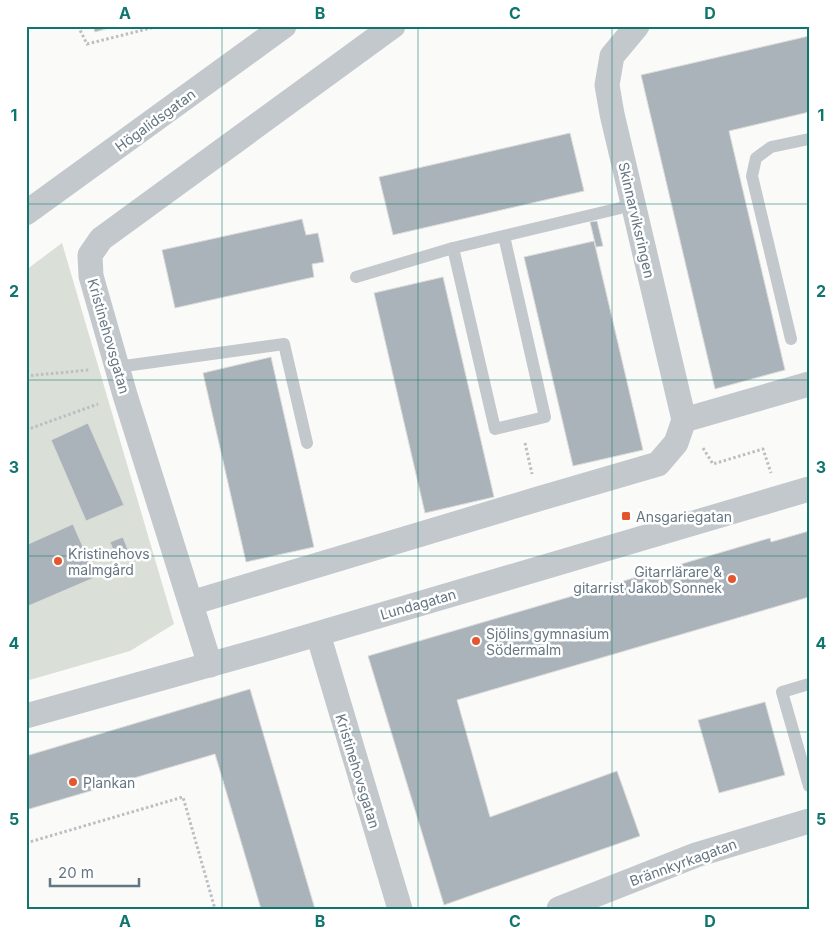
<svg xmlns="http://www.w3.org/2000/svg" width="835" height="935" viewBox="0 0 835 935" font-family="Inter,sans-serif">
  <rect width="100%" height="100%" fill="#fafaf8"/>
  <polygon fill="#dadfd7" points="62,243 174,624 130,651 26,681 26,270"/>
  <g fill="#aab3b9" stroke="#dcdcda">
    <polygon points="93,26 116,26 95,32"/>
    <polygon points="809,36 809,112 729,131 785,370 715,389 641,75"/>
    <polygon points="570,133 584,191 393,235 379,177"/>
    <polygon points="302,219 306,235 318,233 324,262 312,264 314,277 175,308 162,250"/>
    <polygon points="597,221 603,246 596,247 590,222"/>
    <polygon points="594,241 643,450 573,466 524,257"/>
    <polygon points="443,277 494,497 425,513 374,293"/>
    <polygon points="271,357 314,547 246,562 203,373"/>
    <polygon points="88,423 124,505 86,521 51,440"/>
    <polygon points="73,524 96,577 26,607 26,545"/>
    <polygon points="809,531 809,597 457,700 490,817 617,771 640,836 444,905 368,656 770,538 771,542"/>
    <polygon points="123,537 130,555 117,560 110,542"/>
    <polygon points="250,689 315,909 261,909 215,754 26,810 26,756"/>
    <polygon points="765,702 785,775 719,793 698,720"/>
  </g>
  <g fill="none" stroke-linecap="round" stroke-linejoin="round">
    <g stroke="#bbbfc2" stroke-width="3" stroke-dasharray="2.5 2.5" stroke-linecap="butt">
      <polyline points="78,26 87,44 159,26"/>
      <polyline points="26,376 89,370"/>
      <polyline points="26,430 98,404"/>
      <polyline points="525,443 532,474"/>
      <polyline points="703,448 713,464 763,449 771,473"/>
      <polyline points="26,843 183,797 215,909"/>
    </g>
    <g stroke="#c3c8cc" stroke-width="12">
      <polyline points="504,236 545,417 495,429 453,248 633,205"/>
      <polyline points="356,277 453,248"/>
      <polyline points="791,339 752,176 756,158 771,147 809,139"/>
      <polyline points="117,367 284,344 307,443"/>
      <polyline points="809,684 782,692 809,786"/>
    </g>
    <g stroke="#c3c8cc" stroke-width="25">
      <polyline points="637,26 612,56 607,85 612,114 684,420"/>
      <polyline points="26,213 284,26"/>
      <polyline points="684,420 809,384"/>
      <polyline points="191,603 538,499 658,464 676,443 684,420"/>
      <polyline points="318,634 400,909"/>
      <polyline points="210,665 125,395 91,276 90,255 101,239 393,26"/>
      <polyline points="26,716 266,649 809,489"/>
      <polyline points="559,909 696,855 809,821"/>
    </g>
  </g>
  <path fill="none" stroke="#0f766e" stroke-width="1" stroke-opacity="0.55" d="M222,26V909M418,26V909M612,26V909M26,204H809M26,380H809M26,556H809M26,732H809"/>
  <g fill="#e4572e" stroke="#fff" stroke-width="2">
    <rect x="621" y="511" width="10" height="10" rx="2.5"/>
    <circle cx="58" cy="561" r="5"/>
    <circle cx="732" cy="579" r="5"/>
    <circle cx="476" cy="641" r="5"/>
    <circle cx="73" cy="782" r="5"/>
  </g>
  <g text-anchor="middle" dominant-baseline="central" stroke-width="5" stroke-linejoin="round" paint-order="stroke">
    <g font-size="14" fill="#657683" stroke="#fff">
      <text transform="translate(155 120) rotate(-36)">Högalidsgatan</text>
      <text transform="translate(637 220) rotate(77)">Skinnarviksringen</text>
      <text transform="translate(109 336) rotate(74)">Kristinehovsgatan</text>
      <text transform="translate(418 604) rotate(-16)">Lundagatan</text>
      <text transform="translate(358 771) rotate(73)">Kristinehovsgatan</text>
      <text transform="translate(683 862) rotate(-20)">Brännkyrkagatan</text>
    </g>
    <g font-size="14" fill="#657683" stroke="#fff" text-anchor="start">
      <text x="636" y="516">Ansgariegatan</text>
      <text x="68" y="553">Kristinehovs<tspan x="68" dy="16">malmgård</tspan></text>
      <text x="722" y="571" text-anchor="end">Gitarrlärare &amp;<tspan x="722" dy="16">gitarrist Jakob Sonnek</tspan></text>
      <text x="486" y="633">Sjölins gymnasium<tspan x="486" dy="16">Södermalm</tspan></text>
      <text x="83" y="782">Plankan</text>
    </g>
  </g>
  <rect width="835" height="935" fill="none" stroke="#ffffff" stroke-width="55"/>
  <path d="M50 878v8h89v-8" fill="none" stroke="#657683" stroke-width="2.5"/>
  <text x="58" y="878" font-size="15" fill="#657683" stroke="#ffffff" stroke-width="4" paint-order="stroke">20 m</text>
  <rect x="28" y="28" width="780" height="880" fill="none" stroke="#0f766e" stroke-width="2"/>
  <g font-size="16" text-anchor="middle" font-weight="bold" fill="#0f766e">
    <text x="125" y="19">A</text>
    <text x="320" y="19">B</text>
    <text x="515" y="19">C</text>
    <text x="710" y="19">D</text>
    <text x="14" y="121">1</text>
    <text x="821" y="121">1</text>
    <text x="14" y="297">2</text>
    <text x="821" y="297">2</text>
    <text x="14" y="473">3</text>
    <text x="821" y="473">3</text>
    <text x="14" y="649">4</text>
    <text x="821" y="649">4</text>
    <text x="14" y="825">5</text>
    <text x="821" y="825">5</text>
    <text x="125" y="927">A</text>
    <text x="320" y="927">B</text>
    <text x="515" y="927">C</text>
    <text x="710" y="927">D</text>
  </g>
</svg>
